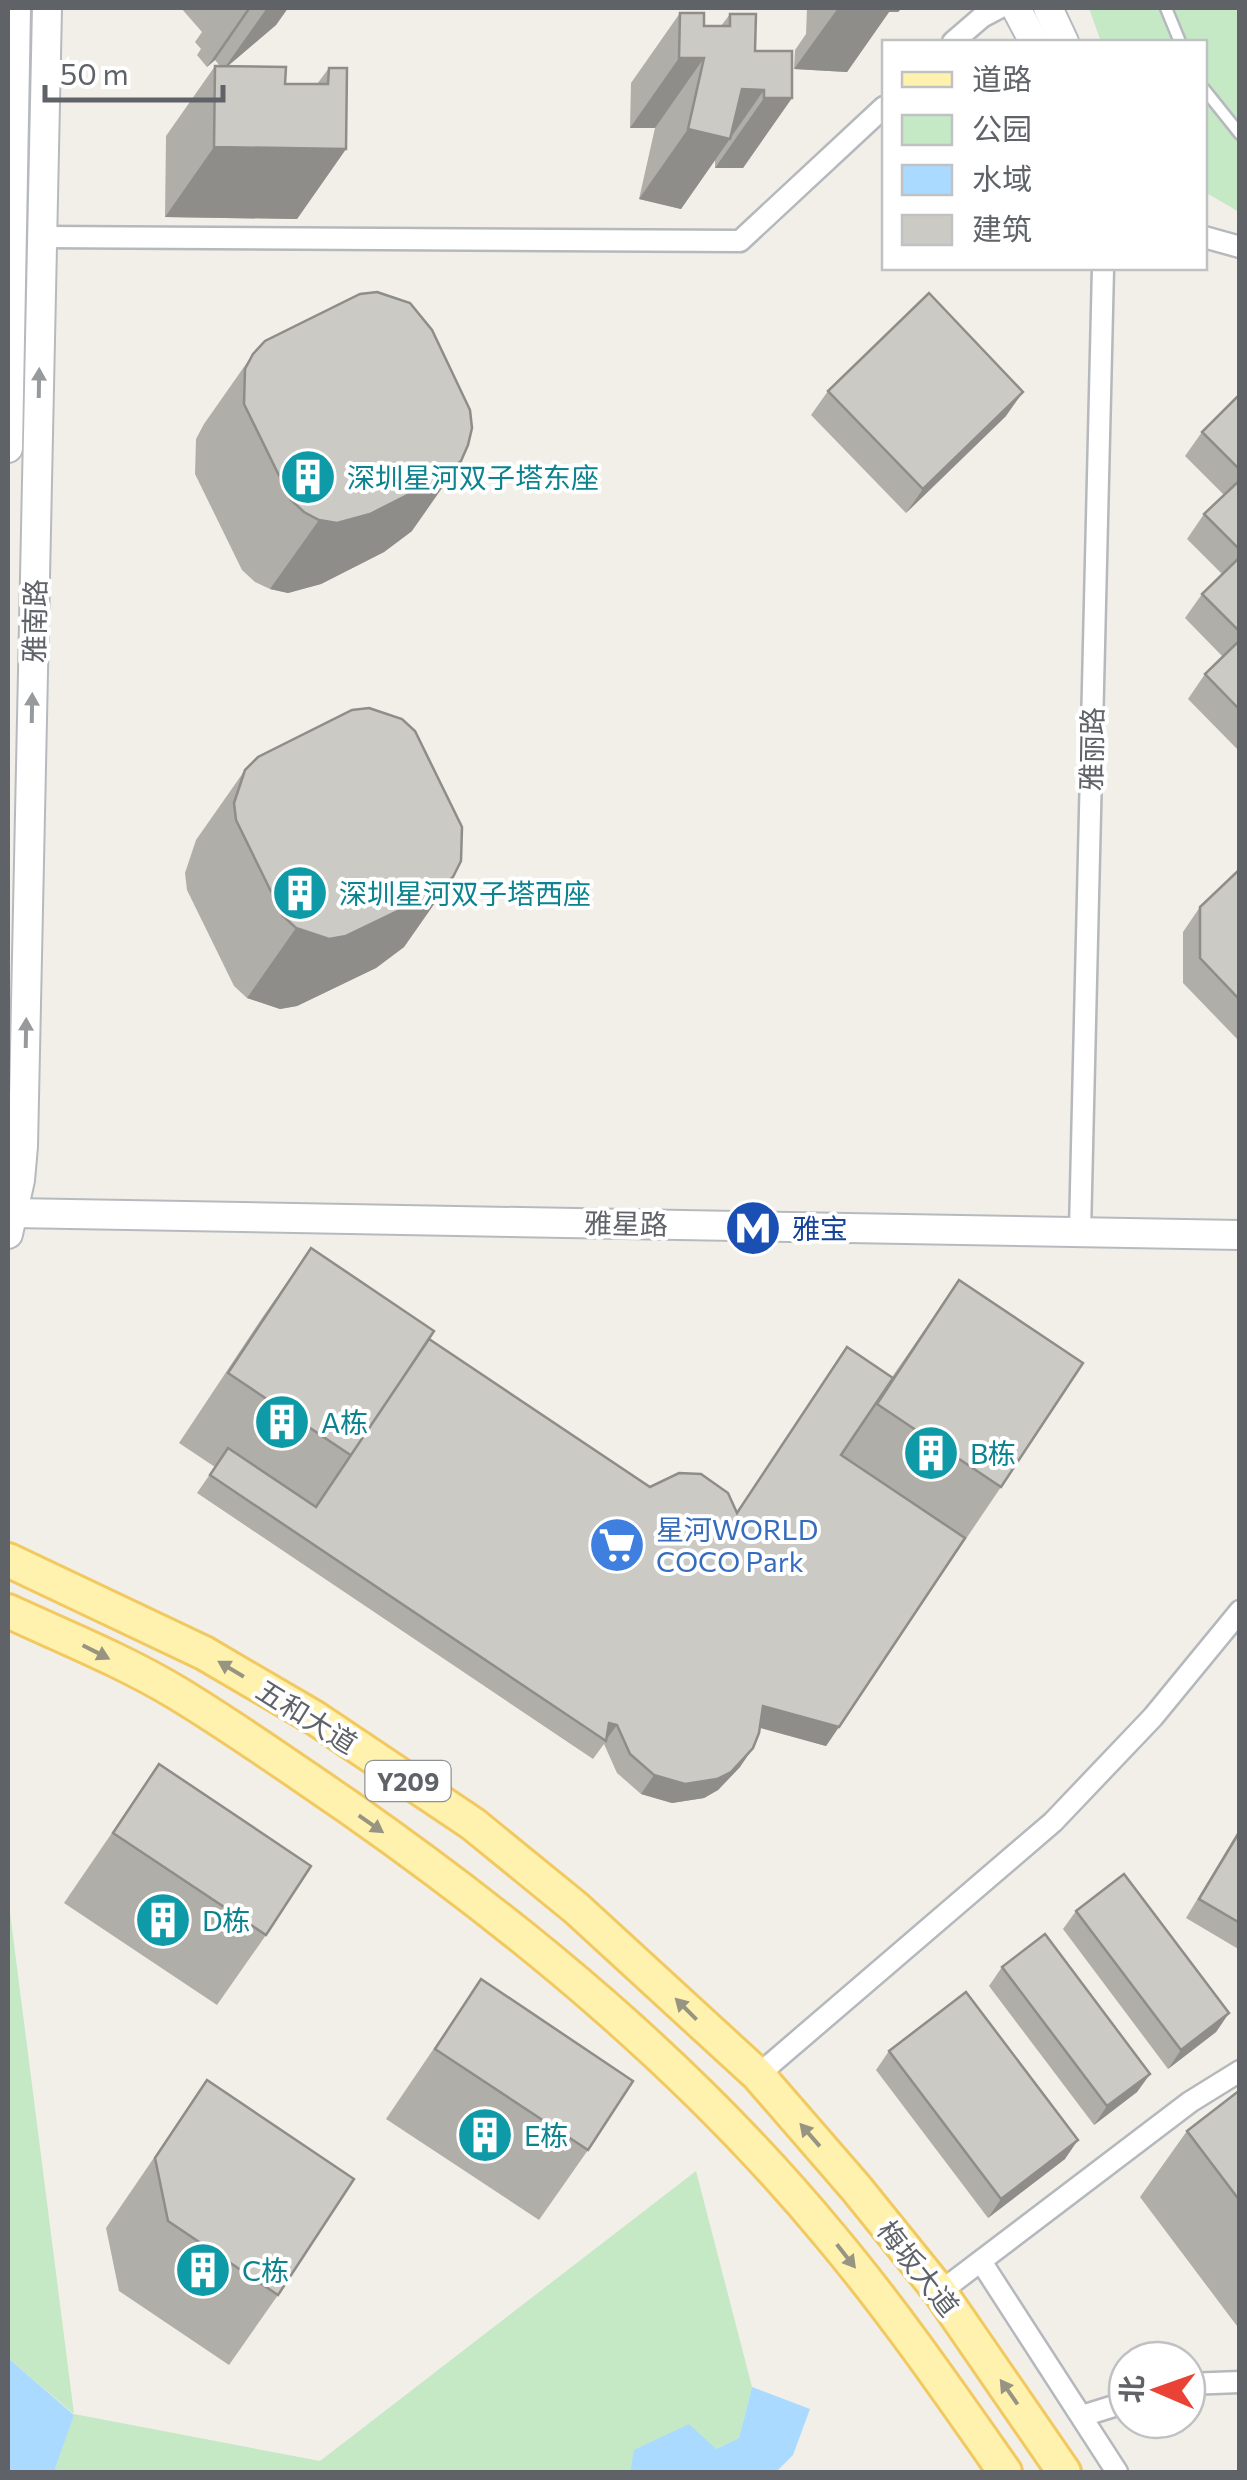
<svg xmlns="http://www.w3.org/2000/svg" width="1247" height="2480" viewBox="0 0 1247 2480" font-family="Commissioner,'Noto Sans SC',sans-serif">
  <rect width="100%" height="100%" fill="#f1efe8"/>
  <g fill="#c5e8c5">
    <polygon points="1089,8 1239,8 1239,212 1205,192 1204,42 1101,42"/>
    <polygon points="8,1897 74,2414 320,2461 696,2171 752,2387 739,2438 716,2449 635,2450 630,2472 54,2472 74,2414 8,2358"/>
  </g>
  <g fill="#aadaff">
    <polygon points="8,2358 74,2415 54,2472 8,2472"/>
    <polygon points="752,2387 810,2409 793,2455 776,2472 630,2472 634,2450 689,2424 716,2449 739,2438"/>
  </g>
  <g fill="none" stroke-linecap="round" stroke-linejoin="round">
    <g stroke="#b5b8bc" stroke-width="15">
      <g id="lane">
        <polyline points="1166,8 1180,42"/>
        <polyline points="1204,89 1240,134"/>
      </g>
    </g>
    <g stroke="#b5b8bc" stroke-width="25">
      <g id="street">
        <polyline points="953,42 982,17 999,8"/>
        <polyline points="42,237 740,241 884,107"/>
        <polyline points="1204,237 1240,247"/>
        <polyline points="1080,1231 1103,268"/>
        <polyline points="758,2075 1053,1822 1153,1717 1240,1611"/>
        <polyline points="982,2263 1117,2472"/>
        <polyline points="940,2292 1190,2102 1240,2071"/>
        <polyline points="1187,2384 1240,2382"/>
        <polyline points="1082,2416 1127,2402"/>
      </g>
    </g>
    <g stroke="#b6babf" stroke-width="32">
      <g id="secondary">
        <polyline points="1016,8 1034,42"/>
        <polyline points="1048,8 1064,42"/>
        <polyline points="8,448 16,8"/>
        <polyline points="13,1213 1240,1235"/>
        <polyline points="8,1234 20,1180 23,1146 47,8"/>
      </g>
    </g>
    <g stroke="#f2c960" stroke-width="38">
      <g id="primary">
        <polyline points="8,1560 204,1653 315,1718 473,1824 576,1908 758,2075 856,2188 940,2292 1064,2472"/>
        <path d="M8,1611C64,1637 124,1661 177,1693C235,1728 291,1768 347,1806C524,1930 692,2069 830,2236C893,2311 949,2392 1005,2472"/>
      </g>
    </g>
    <use href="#lane" stroke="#fff" stroke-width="10"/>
    <use href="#street" stroke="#fff" stroke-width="20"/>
    <use href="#secondary" stroke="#fff" stroke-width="28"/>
    <use href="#primary" stroke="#fff2af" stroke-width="32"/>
  </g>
  <g fill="#afaea9">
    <polygon points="181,8 288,8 276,25 228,66 285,84 317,84 329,68 346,149 297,219 165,217 166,136 215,66 220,66 215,60 207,67 197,55 201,49 195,42 202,32"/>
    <polygon points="807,8 902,8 898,12 889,12 847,72 794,69 795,50 806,34"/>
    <polygon points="680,13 704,26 721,26 730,14 755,51 792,98 743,168 715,168 715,160 681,209 639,199 655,128 630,128 631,83"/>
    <polygon points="253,354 412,531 384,552 321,584 288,593 270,589 255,582 242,570 195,474 196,439 204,424"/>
    <polygon points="828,391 1006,416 906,513 811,415"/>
    <polygon points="1240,394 1240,752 1188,699 1205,674 1223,657 1185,618 1202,594 1222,574 1187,539 1204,514 1224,495 1185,456 1202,432"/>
    <polygon points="245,770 453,877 404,947 376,968 297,1006 280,1009 247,998 234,986 187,890 185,873 196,840"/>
    <polygon points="1240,869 1240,1042 1183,983 1183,932 1200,907"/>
    <polygon points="311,1248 429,1339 650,1487 736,1513 892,1377 959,1280 1001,1487 826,1746 760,1728 740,1767 718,1790 704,1798 672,1803 641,1794 617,1773 604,1744 593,1759 197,1493 215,1467 179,1443 262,1318"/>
    <polygon points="159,1764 266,1935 217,2005 64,1903"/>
    <polygon points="1240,1828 1240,1950 1186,1918"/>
    <polygon points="1076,1911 1229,2013 1216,2032 1168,2069 1063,1929"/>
    <polygon points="1002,1967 1150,2074 1137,2092 1094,2125 989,1986"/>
    <polygon points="481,1979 588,2150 539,2220 386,2119"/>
    <polygon points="889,2051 1065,2159 988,2218 876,2070"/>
    <polygon points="207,2080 278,2295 229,2365 119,2291 106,2228"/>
    <polygon points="1240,2090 1240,2330 1140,2197 1187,2131"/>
  </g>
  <g fill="#8f8d8a">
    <polygon points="248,8 251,8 215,60 207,67"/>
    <polygon points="267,8 288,8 276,25 223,70"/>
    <polygon points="838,8 902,8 898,12 889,12 847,72 794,69"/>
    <polygon points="679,58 704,58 655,128 630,128"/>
    <polygon points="742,89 764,90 681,209 639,199 688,129"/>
    <polygon points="764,98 792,98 743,168 715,168"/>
    <polygon points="214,147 346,149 297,219 165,217"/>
    <polygon points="1023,392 1006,416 906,513 923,489"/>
    <polygon points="461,461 412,531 384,552 321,584 288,593 270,589 319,520"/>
    <polygon points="453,877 404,947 376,968 297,1006 280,1009 247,998 296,928"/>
    <polygon points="763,1706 839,1727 826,1746 750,1725"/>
    <polygon points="609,1723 617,1725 606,1740"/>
    <polygon points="753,1748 740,1767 718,1790 704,1798 672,1803 641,1794 654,1775"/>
    <polygon points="1229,2013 1216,2032 1168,2069 1181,2050"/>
    <polygon points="1150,2074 1137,2092 1094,2125 1107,2106"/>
    <polygon points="1078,2140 1065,2159 988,2218 1001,2199"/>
  </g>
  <g fill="#cccac5" stroke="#8f8d8a" stroke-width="2.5">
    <polygon points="680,13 704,13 704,26 730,26 730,14 756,14 755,51 792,51 792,98 764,98 764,90 742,89 730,139 688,129 704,58 679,58"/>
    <polygon points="215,66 286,67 285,84 328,84 329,68 347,68 346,149 214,147"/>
    <polygon points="377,292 410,303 432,330 470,410 472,428 468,445 461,461 433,482 370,514 337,523 319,520 304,512 291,500 244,404 245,369 253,354 265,341 360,294"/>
    <polygon points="929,293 1023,392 923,489 828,391"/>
    <polygon points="1240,394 1240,470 1202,432"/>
    <polygon points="1240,480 1240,550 1204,514"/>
    <polygon points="1240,557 1240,632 1202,594"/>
    <polygon points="1240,640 1240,710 1205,674"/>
    <polygon points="369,708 402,719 415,731 462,827 461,861 453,877 425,898 346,936 329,939 296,928 283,916 236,820 234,803 245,770 258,757 352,710"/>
    <polygon points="1240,869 1240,1000 1200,958 1200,907"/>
    <polygon points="311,1248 434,1331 352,1456 228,1373"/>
    <polygon points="959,1280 1083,1363 1001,1487 877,1404"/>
    <polygon points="429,1339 650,1487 679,1473 701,1474 728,1493 737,1513 847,1347 893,1378 841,1455 965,1538 839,1727 763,1706 759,1733 753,1748 731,1772 717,1779 685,1784 654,1775 630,1754 617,1725 609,1723 606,1741 210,1475 228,1448 316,1507"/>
    <polygon points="159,1764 311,1866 266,1935 113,1833"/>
    <polygon points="1240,1831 1240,1923 1199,1899"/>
    <polygon points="1124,1874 1229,2013 1181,2050 1076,1911"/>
    <polygon points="1045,1934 1150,2074 1107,2106 1002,1967"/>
    <polygon points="481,1979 633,2081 588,2150 435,2049"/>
    <polygon points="966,1992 1078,2140 1001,2199 889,2051"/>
    <polygon points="207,2080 354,2179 278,2295 168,2221 155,2158"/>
    <polygon points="1240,2090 1240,2201 1187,2131"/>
  </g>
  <defs><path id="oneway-solid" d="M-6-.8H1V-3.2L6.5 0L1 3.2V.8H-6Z" transform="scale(2.5)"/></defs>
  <g fill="#979a9d">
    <use href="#oneway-solid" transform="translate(39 383) rotate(-89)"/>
    <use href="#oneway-solid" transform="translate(32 708) rotate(-89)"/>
    <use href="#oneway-solid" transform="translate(26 1033) rotate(-89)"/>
  </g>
  <g fill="#979581">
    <use href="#oneway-solid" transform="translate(96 1652) rotate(27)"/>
    <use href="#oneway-solid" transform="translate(231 1669) rotate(-149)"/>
    <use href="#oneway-solid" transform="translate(371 1824) rotate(35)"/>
    <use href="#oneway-solid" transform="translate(686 2009) rotate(-135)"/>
    <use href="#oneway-solid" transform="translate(810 2135) rotate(-131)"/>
    <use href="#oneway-solid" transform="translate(846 2256) rotate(52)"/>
    <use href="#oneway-solid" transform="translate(1009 2392) rotate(-125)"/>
  </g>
  <defs>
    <g id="building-disc" transform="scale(2.875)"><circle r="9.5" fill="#0f9aa8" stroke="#fff"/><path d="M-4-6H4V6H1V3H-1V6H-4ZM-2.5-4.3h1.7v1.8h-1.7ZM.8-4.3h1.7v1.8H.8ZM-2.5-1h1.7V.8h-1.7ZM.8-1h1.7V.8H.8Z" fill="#fff"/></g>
    <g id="metro-disc" transform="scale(2.875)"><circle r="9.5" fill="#1a4fb4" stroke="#fff"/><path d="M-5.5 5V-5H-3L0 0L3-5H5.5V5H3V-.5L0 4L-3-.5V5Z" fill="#fff"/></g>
    <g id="supermarket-disc" transform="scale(2.875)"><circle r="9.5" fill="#3f7fe0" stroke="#fff"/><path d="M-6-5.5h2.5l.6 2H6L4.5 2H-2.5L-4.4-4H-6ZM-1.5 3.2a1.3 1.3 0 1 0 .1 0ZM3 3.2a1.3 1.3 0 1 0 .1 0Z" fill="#fff"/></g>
  </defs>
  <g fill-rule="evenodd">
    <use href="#building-disc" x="308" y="477"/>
    <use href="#building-disc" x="300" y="893"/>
    <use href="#metro-disc" x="753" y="1228"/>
    <use href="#building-disc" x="282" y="1422"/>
    <use href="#building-disc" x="931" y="1453"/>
    <use href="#supermarket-disc" x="617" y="1545"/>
    <use href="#building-disc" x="163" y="1920"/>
    <use href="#building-disc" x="485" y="2135"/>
    <use href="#building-disc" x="203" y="2270"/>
  </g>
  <g text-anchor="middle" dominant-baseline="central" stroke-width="8" stroke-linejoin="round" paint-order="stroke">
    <rect fill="#fff" stroke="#8f9295" stroke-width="2.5" x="365.5" y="1761" width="85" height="40" rx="8"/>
    <g font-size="25" font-weight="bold" fill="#5f6368">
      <text x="408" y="1781">Y209</text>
    </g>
    <g font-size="28" fill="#0d838f" stroke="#fff" text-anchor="start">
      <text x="347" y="477">深圳星河双子塔东座</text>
      <text x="339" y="893">深圳星河双子塔西座</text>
      <text x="321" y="1422">A栋</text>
      <text x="970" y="1453">B栋</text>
      <text x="202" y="1920">D栋</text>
      <text x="524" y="2135">E栋</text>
      <text x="242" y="2270">C栋</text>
    </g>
    <g font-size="28" fill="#5f6368" stroke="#fff">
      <text transform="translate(34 621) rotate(-89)">雅南路</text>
      <text transform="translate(1091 749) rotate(-89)">雅丽路</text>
      <text transform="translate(626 1223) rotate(1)">雅星路</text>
      <text transform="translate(307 1716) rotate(32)">五和大道</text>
      <text transform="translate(919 2268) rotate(52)">梅坂大道</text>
    </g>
    <g font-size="28" fill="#164399" stroke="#fff" text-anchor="start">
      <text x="792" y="1228">雅宝</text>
    </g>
    <g font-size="28" fill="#366cbe" stroke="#fff" text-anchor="start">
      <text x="656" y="1529">星河WORLD<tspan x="656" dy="32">COCO Park</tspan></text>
    </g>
  </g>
  <rect width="1247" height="2480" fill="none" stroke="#5f6368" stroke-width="20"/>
  <rect x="882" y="40" width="325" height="230" fill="#ffffff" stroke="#bfc1c3" stroke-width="2.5"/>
  <rect x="902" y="72" width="50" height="15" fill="#fff2af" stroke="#bfc1c3" stroke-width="2.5"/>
  <text x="972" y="90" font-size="30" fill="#5f6368">道路</text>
  <rect x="902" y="115" width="50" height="30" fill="#c5e8c5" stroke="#bfc1c3" stroke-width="2.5"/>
  <text x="972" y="140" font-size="30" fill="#5f6368">公园</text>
  <rect x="902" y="165" width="50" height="30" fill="#aadaff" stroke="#bfc1c3" stroke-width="2.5"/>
  <text x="972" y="190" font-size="30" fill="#5f6368">水域</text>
  <rect x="902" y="215" width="50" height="30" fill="#cccac5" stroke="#bfc1c3" stroke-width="2.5"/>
  <text x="972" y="240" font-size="30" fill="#5f6368">建筑</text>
  <g transform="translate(1157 2390) rotate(272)"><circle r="48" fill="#ffffff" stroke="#bfc1c3" stroke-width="2.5"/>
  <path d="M0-8L18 38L0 25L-18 38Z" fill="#ea4335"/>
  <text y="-15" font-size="28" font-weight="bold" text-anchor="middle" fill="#5f6368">北</text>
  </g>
  <path d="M45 85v15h178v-15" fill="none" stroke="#5f6368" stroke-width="5"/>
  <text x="60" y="85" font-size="30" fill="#5f6368" stroke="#ffffff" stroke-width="8" paint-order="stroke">50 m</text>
</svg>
